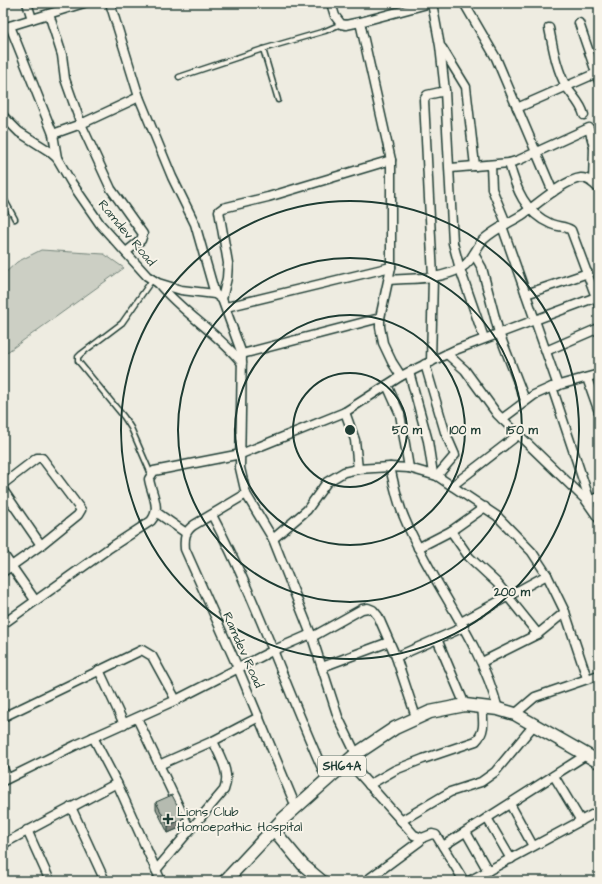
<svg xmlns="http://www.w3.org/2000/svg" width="602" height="884" viewBox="0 0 602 884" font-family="'Architects Daughter',sans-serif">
  <rect width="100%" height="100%" fill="#eeece1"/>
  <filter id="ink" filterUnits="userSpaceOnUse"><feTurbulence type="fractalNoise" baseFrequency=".025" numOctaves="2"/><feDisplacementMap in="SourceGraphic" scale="8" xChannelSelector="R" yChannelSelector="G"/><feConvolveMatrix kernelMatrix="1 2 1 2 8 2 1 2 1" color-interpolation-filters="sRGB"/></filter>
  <g filter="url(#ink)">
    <polygon fill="#cccfc4" stroke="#76867c" points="41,250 104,254 124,268 3,355 3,275 17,262"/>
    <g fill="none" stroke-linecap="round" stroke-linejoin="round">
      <g stroke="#1f3d34" stroke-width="7">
        <g id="lane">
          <polyline points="263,49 278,100"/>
          <polyline points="179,77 263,49 325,31 341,24"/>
          <polyline points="3,197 15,219"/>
          <polyline points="151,474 131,428 124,417 78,361 78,357 81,354 122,323 152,280"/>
        </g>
      </g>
      <g stroke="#1f3d34" stroke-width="11">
        <g id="street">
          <polyline points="27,3 32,19"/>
          <polyline points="110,3 139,97 172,177 195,224 215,294"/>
          <polyline points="331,3 335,16 341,24 346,25 360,22"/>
          <polyline points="432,3 440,46 445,91 453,243 460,269 484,338"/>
          <polyline points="464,3 496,58 553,192"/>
          <polyline points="49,14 62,55 65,79 81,124 111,189 143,234 141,240 126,252"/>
          <polyline points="579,23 599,81"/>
          <polyline points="10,26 53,134 57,158"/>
          <polyline points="3,28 84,3"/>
          <path d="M549,28C553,47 556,68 566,86C572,96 581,103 584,115"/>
          <polyline points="442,48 466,87 475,166"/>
          <polyline points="517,108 599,72"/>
          <path d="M3,116L19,132L49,151L57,158L71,182L100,224L147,276L158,283L181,290L215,294L222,299L242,354L240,468L246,494L194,525C185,531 184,538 185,549L238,668L296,807"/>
          <polyline points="53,134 81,124 139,97"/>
          <path d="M509,163C516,189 525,213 551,224C558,227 565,226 571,230L599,305"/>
          <polyline points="491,165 492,189 506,223"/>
          <polyline points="451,168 509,163 519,160 589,128 594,147 599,147"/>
          <polyline points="593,183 594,147"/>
          <polyline points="502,226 558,386"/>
          <polyline points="474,254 482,268 499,333 525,400"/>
          <path d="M389,280C413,278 440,280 461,268C472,262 475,249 483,240C495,229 509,223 522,215C536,205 564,180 581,178C589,178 594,184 599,189"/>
          <path d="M159,284C184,314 218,333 242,363"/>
          <polyline points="526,294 588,273"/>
          <polyline points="222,299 227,278 228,263 219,211 223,208 268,197 391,160"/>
          <polyline points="226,307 391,267"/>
          <polyline points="546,351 599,328"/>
          <polyline points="242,354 380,318"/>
          <polyline points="447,354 465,370 497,414 585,499 599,519"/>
          <polyline points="431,362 433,277 424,100 427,95 445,91"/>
          <polyline points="425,364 445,432 455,455 437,476"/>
          <polyline points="409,372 428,441 433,474"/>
          <polyline points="401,376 392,362 383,343 380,327 380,318 391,267 391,160 360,22 431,3"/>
          <polyline points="587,378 599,412"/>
          <polyline points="387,385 400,414 409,468"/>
          <polyline points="552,387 591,504"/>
          <polyline points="345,412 355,440 358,469"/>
          <polyline points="502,419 534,395 552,387 599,374"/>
          <path d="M390,467C394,484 397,501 404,517C431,583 480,639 498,709"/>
          <polyline points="3,484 37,458 42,458 81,510 78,515 41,545 3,572"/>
          <polyline points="452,486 518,435"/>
          <polyline points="3,490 41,545"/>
          <polyline points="246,494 273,539 312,637 338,717 356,754"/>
          <polyline points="590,500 599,497"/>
          <polyline points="156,512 186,533"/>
          <path d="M212,515C257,600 287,692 327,779"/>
          <polyline points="451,531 469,557 497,583 538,634"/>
          <polyline points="273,539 307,510 327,482 344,472 358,469 390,467 409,468 437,476 497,516 532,552 547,575 565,612 587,678"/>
          <polyline points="418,548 451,531 485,507"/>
          <polyline points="3,554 35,600"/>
          <polyline points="461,622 547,575"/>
          <path d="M3,624L108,549L151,521C162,508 151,493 149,479L154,471L241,454L345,412L401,376L455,350L599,296"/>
          <polyline points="312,637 362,609 368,608 373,610 378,616 396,657 416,717"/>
          <polyline points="437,639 465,705"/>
          <polyline points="396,657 464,627"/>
          <polyline points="482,662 538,634 565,612"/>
          <polyline points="322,667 389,642"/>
          <polyline points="99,670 124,724"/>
          <polyline points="515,714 535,697 599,675"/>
          <polyline points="3,717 142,650 152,656 176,700"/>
          <polyline points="137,718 190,830"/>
          <polyline points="93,737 117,783"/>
          <polyline points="348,761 414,835 422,838 432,834 436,835 464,881"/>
          <polyline points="159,765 213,741 259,717"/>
          <polyline points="3,768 7,778"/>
          <polyline points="554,776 581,821"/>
          <polyline points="3,781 76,745 176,700 272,651 311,634"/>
          <path d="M369,785L395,770L423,759L476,741C486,731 483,720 482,706"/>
          <polyline points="510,804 533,846"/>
          <polyline points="71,807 105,881"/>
          <polyline points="487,818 511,859"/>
          <polyline points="401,821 450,792 481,782 495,772 534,725"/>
          <polyline points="27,830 50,881"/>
          <polyline points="466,832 488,871"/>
          <polyline points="3,844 117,783 161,881"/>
          <polyline points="443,846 586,755"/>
          <path d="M156,870L224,790C231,773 220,757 213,741"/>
          <polyline points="366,881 420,841 422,838"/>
          <polyline points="469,881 599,811"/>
        </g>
      </g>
      <g stroke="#1f3d34" stroke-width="14">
        <polyline id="secondary" points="273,829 303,865 322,881"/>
      </g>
      <g stroke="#1f3d34" stroke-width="15">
        <polyline id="primary" points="225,881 283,819 356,754 395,728 430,712 465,705 498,709 515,714 599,762"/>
      </g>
      <use href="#lane" stroke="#f7f3e8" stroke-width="4"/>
      <use href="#street" stroke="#f7f3e8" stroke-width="8"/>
      <use href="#secondary" stroke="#f7f3e8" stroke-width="11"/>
      <use href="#primary" stroke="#f7f3e8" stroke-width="12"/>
    </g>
    <g fill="#9ca197" stroke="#1f3d34">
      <polygon points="598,155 599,155 599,165 598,162"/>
      <polygon points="599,167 599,186 598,185 596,175 596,168"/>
      <polygon points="156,802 184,826 168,833 156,809"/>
    </g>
    <polygon fill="#7f837b" stroke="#1f3d34" points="184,818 184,826 168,833 168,826"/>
    <g fill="#b5bbb0" stroke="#1f3d34">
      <polygon points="599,167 599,178 598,177 596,168"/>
      <polygon points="172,795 184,818 168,826 156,802"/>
    </g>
  </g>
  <g fill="none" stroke="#1f3d34" stroke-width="2">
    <circle cx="350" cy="430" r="57"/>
    <circle cx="350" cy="430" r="115"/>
    <circle cx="350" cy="430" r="172"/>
    <circle cx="350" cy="430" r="229"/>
  </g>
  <path fill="#1f3d34" stroke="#f7f3e8" stroke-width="1.5" d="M166 813h4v4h4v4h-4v4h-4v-4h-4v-4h4z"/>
  <g text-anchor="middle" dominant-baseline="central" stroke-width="4" stroke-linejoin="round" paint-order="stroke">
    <rect fill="#f7f3e8" stroke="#60746a" stroke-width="1" x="318" y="756" width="48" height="20" rx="3"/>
    <g font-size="12" font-weight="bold" fill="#1f3d34">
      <text x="342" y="766">SH64A</text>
    </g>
    <g font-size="13" fill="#1f3d34" stroke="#f7f3e8">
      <text transform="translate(127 233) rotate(50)">Ramdev Road</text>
      <text transform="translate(243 650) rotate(66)">Ramdev Road</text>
    </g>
    <g font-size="13" fill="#1f3d34" stroke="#f7f3e8" text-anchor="start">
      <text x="177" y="812">Lions Club<tspan x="177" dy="15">Homoepathic Hospital</tspan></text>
    </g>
  </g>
  <circle cx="350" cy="430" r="6" fill="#1f3d34" stroke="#f7f3e8" stroke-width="2"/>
  <g font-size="12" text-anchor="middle" font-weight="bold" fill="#1f3d34" stroke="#f7f3e8" stroke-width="4" stroke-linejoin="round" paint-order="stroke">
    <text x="407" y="434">50 m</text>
    <text x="465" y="434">100 m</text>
    <text x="522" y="434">150 m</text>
    <text x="512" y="596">200 m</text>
  </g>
  <rect width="602" height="884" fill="none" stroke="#f7f3e8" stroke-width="16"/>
  <rect x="8" y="8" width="586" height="868" fill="none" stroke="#1f3d34" stroke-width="1.5" filter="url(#ink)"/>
</svg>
